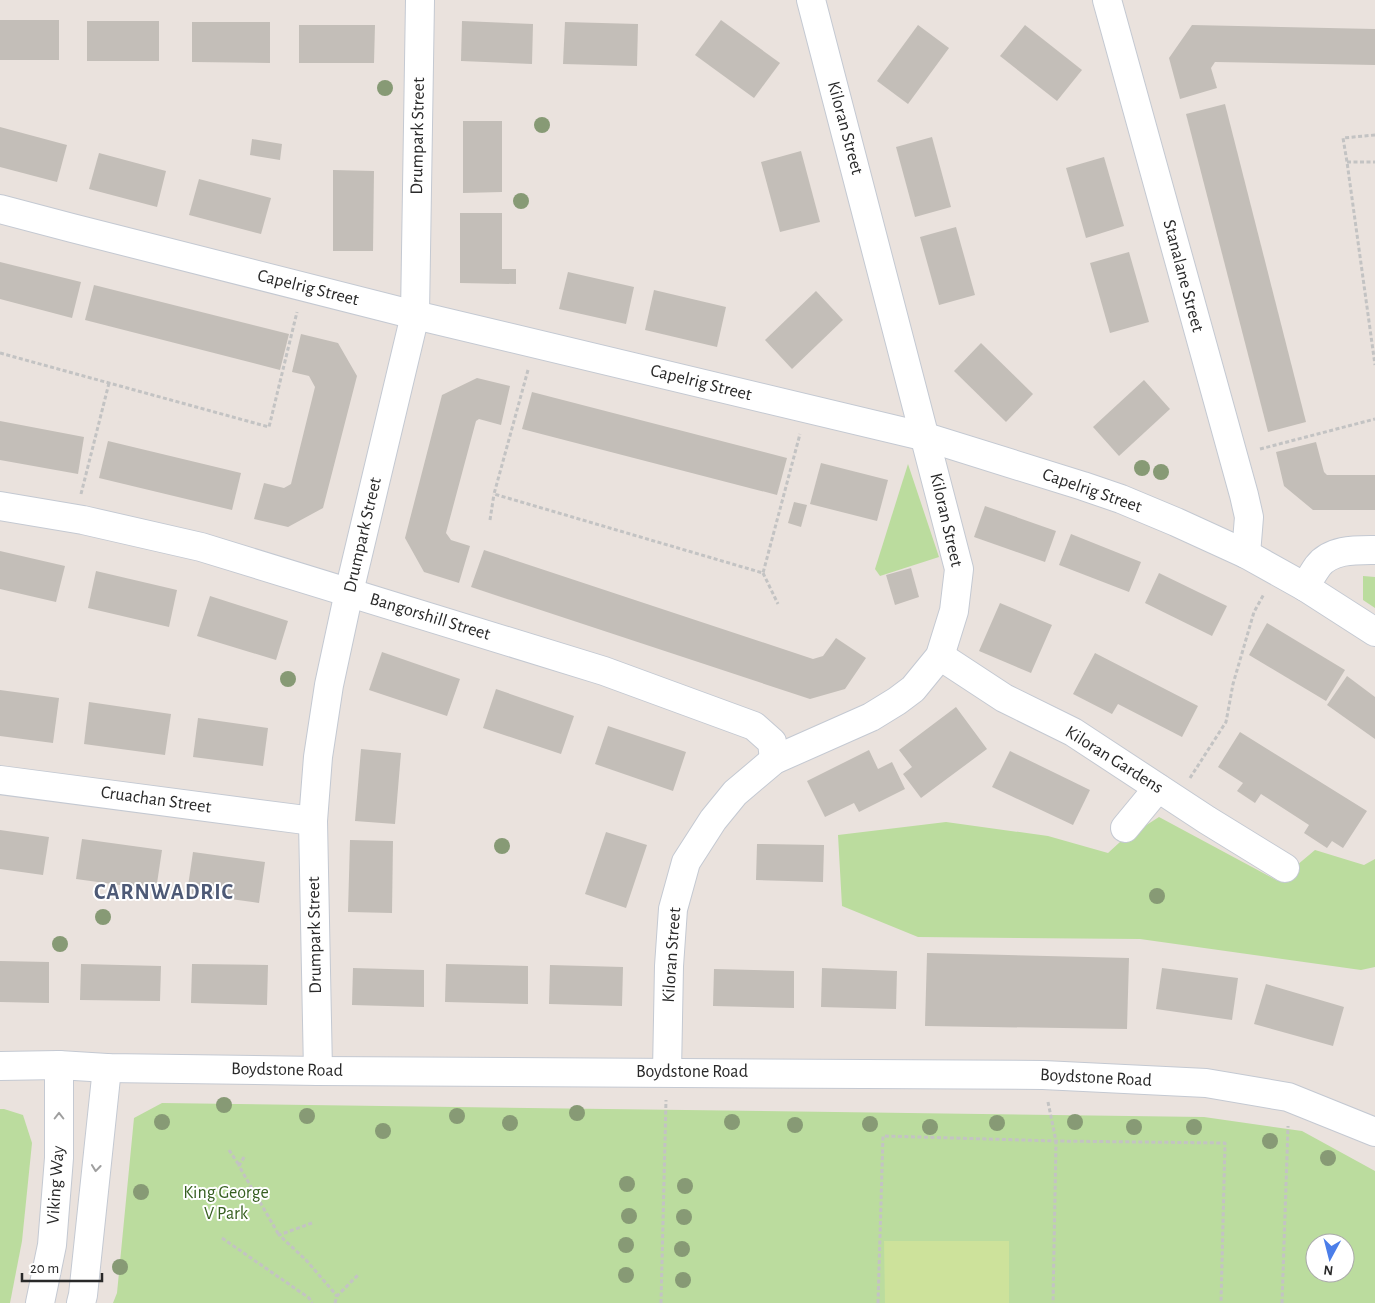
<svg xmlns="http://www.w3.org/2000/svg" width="1375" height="1303" viewBox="0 0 1375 1303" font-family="'Alegreya Sans',sans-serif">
  <rect width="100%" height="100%" fill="#eae2dd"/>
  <g fill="#bbdc9e" fill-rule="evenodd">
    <polygon points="908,464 939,557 880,576 875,569"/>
    <polygon points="1363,576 1375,577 1375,608 1363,600"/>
    <polygon points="1159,817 1278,881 1315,850 1364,865 1375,859 1375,967 1361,970 1140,939 918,937 842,906 838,835 946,822 1048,836 1108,853 1120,842"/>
    <path d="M162,1103L1204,1117L1302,1131L1375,1171V1303H113L117,1293L134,1118ZM1315,1243H1345V1273H1315Z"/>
    <polygon points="0,1109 4,1109 23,1115 32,1143 22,1241 10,1303 0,1303"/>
  </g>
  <polygon fill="#cde29b" points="884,1241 1009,1241 1009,1303 885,1303"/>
  <g fill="#c3beb8">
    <rect x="0" y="20" width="59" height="40"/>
    <polygon points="721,20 780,63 754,98 695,55"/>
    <rect x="87" y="21" width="72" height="40"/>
    <polygon points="462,21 533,24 532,64 461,61"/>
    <polygon points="192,22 270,22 270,63 192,62"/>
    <polygon points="565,22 638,24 637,66 563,64"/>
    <polygon points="299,25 375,25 374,63 299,63"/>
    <polygon points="918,25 949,48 908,104 877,81"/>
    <polygon points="1025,25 1082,70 1057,101 1000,56"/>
    <polygon points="1192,25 1375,29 1375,65 1215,62 1211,68 1217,88 1180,99 1169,58"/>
    <polygon points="1225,104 1306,422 1268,432 1186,114"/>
    <polygon points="463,121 502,121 502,192 463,193"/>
    <polygon points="0,127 67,145 57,182 0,167"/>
    <polygon points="932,137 951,207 915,217 896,147"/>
    <polygon points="252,139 282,144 280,160 250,155"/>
    <polygon points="801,151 820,222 780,232 761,162"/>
    <polygon points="99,153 166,171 157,207 89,189"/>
    <polygon points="1104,157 1124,226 1086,238 1066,168"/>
    <polygon points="333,170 374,171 373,251 333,251"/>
    <polygon points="199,179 271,198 261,234 189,215"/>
    <polygon points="460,213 502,213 502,269 516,269 516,284 460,283"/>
    <polygon points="956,227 975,295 939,305 920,237"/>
    <polygon points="1129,252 1149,322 1110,333 1090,263"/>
    <polygon points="0,262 81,282 72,318 0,299"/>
    <polygon points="568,272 634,287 626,324 559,309"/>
    <polygon points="94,285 289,334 280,370 85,320"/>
    <polygon points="654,290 726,307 717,347 645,330"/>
    <polygon points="816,291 843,320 792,369 765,340"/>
    <polygon points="301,334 338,343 357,376 323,508 288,527 254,519 264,483 284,488 291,484 315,387 309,376 292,372"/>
    <polygon points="981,343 1033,394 1006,422 954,371"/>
    <polygon points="477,378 510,386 501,425 479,419 476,421 446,533 451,540 470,546 459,583 424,572 405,538 442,395"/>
    <polygon points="1144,380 1170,409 1119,456 1093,427"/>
    <polygon points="532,392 787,458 777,495 522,429"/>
    <polygon points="0,421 84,437 78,474 0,460"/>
    <polygon points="108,441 241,473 232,510 99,478"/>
    <polygon points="1316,442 1324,472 1327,475 1375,475 1375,510 1313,510 1284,486 1276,452"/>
    <polygon points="821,463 888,480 877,521 810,504"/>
    <polygon points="794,502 807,505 801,527 788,523"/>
    <polygon points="985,506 1056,531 1045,562 974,537"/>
    <polygon points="1071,534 1141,562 1129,592 1059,565"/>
    <polygon points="484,550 813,659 823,656 836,638 866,658 845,689 810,699 471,587"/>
    <polygon points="0,551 65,566 56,602 0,589"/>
    <polygon points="911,568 919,597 895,605 886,575"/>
    <polygon points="96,571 177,590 169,627 88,608"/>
    <polygon points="1159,573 1227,606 1212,636 1145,603"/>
    <polygon points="210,596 288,621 276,660 197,636"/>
    <polygon points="1000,603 1052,625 1031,673 979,651"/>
    <polygon points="1267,623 1345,670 1326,701 1249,655"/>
    <polygon points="382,652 460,679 447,716 369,690"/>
    <polygon points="1095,653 1198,706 1182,737 1118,704 1112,714 1073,694"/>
    <polygon points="1347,676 1375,697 1375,739 1327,705"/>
    <polygon points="496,689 574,716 561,754 483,728"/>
    <polygon points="0,690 59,698 53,743 0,736"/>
    <polygon points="89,702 171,714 165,755 84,744"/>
    <polygon points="956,707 987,749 921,798 903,774 912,767 899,750"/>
    <polygon points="198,718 268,728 263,766 193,757"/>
    <polygon points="608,726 686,752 673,791 595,764"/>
    <polygon points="1240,732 1367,811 1343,848 1332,841 1327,848 1304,833 1309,825 1261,794 1255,803 1237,791 1243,783 1218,767"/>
    <polygon points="361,749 401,753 395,824 355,821"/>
    <polygon points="869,750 878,769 892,762 905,789 859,812 854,803 825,817 807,781"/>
    <polygon points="1010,751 1090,790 1073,825 992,787"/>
    <polygon points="0,830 49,837 43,875 0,869"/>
    <polygon points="606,832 647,845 626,908 585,894"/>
    <polygon points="82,839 162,850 156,890 76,879"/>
    <polygon points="350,840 393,841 392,913 348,912"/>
    <polygon points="757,844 824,845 823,882 756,880"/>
    <polygon points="193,852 265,862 259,903 187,893"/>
    <polygon points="927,953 1129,958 1127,1029 925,1026"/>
    <polygon points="0,961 49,962 49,1003 0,1002"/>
    <polygon points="81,964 161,966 160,1001 80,1000"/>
    <polygon points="192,964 268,965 267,1005 191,1003"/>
    <polygon points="446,964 528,966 528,1004 445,1002"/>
    <polygon points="550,965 623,967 622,1006 549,1004"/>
    <polygon points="353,968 424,970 424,1007 352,1005"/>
    <polygon points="822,968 897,971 896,1009 821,1007"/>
    <polygon points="1162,968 1238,978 1232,1020 1156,1009"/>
    <polygon points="714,969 794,971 794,1008 713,1006"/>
    <polygon points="1266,984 1344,1007 1333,1046 1254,1024"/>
  </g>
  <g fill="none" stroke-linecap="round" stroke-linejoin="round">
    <g stroke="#c4c9d2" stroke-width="30">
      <g id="minor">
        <polyline points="1107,0 1244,495 1249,517 1246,554"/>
        <polyline points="0,209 72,228 415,315 926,437 1083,486 1121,499 1176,522 1246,554 1305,587 1375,632"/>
        <polyline points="0,506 83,520 201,547 604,671 754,726 772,742 774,760"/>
        <path d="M1305,587C1309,580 1313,573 1318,566C1331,549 1356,550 1375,550"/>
        <polyline points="940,656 1004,698 1073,732 1207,820 1285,868"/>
        <polyline points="0,780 313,821"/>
        <polyline points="1125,828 1158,788"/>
        <polyline points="0,1066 59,1065 107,1068 318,1071 1043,1075 1206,1083 1288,1097 1375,1132"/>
        <polyline points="318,1071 313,821 318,757 329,685 349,592 415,315 420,0"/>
        <polyline points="667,1072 669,966 673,909 686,862 713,820 735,793 774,760 871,717 897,701 913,689 940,656 954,611 959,569 811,0"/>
        <polyline points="40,1303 52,1245 59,1158 59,1065"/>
        <polyline points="81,1303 83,1295 107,1068"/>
      </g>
    </g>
    <g stroke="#c3c3c3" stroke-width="3" stroke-dasharray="4 2.5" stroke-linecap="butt">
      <polyline points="1375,135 1343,138 1347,162 1375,365"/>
      <polyline points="1347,162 1375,162"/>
      <polyline points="0,353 269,427 297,312"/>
      <polyline points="528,370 494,494 763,573 800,434"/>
      <polyline points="1260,449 1375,419"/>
      <polyline points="81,494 109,383"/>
      <polyline points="490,520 494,494"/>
      <polyline points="763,573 778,604"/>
      <polyline points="1190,778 1226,722 1233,684 1254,612 1264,594"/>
      <polyline points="1048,1102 1056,1141 1053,1303"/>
      <polyline points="229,1150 239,1165"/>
      <polyline points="244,1157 239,1166 279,1235"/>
      <polyline points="312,1223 279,1235 306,1260 337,1296"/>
      <polyline points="222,1238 309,1298 312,1303"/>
      <polyline points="335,1303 337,1296 359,1274"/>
      <polyline points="661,1303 666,1100"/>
      <polyline points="878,1303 883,1136 1056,1141 1225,1143 1221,1303"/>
      <polyline points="1282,1303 1288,1126"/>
    </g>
    <use href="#minor" stroke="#fff" stroke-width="28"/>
  </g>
  <g fill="#879a75">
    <circle cx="385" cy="88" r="8"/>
    <circle cx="542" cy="125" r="8"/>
    <circle cx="521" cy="201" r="8"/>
    <circle cx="1142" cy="468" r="8"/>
    <circle cx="1161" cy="472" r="8"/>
    <circle cx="288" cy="679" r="8"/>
    <circle cx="502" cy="846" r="8"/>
    <circle cx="1157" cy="896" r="8"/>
    <circle cx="103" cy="917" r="8"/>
    <circle cx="60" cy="944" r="8"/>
    <circle cx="224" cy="1105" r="8"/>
    <circle cx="577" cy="1113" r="8"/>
    <circle cx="307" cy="1116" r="8"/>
    <circle cx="457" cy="1116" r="8"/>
    <circle cx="162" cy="1122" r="8"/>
    <circle cx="732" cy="1122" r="8"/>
    <circle cx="1075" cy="1122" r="8"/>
    <circle cx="510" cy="1123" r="8"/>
    <circle cx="997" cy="1123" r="8"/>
    <circle cx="870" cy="1124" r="8"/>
    <circle cx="795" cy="1125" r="8"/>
    <circle cx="930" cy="1127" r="8"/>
    <circle cx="1134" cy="1127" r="8"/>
    <circle cx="1194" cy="1127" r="8"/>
    <circle cx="383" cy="1131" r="8"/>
    <circle cx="1270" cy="1141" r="8"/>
    <circle cx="1328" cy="1158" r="8"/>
    <circle cx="627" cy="1184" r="8"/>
    <circle cx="685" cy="1186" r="8"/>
    <circle cx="141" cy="1192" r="8"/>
    <circle cx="629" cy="1216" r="8"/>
    <circle cx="684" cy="1217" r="8"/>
    <circle cx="626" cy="1245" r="8"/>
    <circle cx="682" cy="1249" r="8"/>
    <circle cx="120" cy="1267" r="8"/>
    <circle cx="626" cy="1275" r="8"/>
    <circle cx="683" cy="1280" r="8"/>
  </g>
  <defs><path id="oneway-chevron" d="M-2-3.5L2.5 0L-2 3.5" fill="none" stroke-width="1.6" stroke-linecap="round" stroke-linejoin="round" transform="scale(1.25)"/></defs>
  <g stroke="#9f9f9f">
    <use href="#oneway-chevron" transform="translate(59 1116) rotate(-90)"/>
    <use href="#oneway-chevron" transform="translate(96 1168) rotate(96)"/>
  </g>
  <g text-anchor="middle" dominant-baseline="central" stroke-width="4" stroke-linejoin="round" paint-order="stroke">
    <g font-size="18" fill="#292929" stroke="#fff">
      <text transform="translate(845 128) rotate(75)">Kiloran Street</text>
      <text transform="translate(418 136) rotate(-89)">Drumpark Street</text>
      <text transform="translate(1183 276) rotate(75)">Stanalane Street</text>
      <text transform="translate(308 288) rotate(14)">Capelrig Street</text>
      <text transform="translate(701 383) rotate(14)">Capelrig Street</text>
      <text transform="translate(1092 491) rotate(19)">Capelrig Street</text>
      <text transform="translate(946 520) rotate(77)">Kiloran Street</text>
      <text transform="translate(363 535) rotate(-77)">Drumpark Street</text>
      <text transform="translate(430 617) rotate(17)">Bangorshill Street</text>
      <text transform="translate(1114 760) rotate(32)">Kiloran Gardens</text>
      <text transform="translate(156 800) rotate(8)">Cruachan Street</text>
      <text transform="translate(315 935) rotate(-91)">Drumpark Street</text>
      <text transform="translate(672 955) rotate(-86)">Kiloran Street</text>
      <text transform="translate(287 1070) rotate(1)">Boydstone Road</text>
      <text x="692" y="1072">Boydstone Road</text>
      <text transform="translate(1096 1078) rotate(3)">Boydstone Road</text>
      <text transform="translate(56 1185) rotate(-86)">Viking Way</text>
    </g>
    <g font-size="18" fill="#365f20" stroke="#fff">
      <text x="226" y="1193">King George<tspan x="226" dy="21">V Park</tspan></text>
    </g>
    <g font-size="22" font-weight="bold" letter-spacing="1" fill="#4e5a76" stroke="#fff">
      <text x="164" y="892">CARNWADRIC</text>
    </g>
  </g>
  <g transform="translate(1330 1258) rotate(187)"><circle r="24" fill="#ffffff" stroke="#a9a9a9"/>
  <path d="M0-4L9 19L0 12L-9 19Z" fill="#4b7ee9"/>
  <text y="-8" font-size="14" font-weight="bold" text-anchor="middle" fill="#292929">N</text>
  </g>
  <path d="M22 1273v8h80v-8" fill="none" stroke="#292929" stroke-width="2.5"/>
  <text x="30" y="1273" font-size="15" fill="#292929" stroke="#ffffff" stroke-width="4" paint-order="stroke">20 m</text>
</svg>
